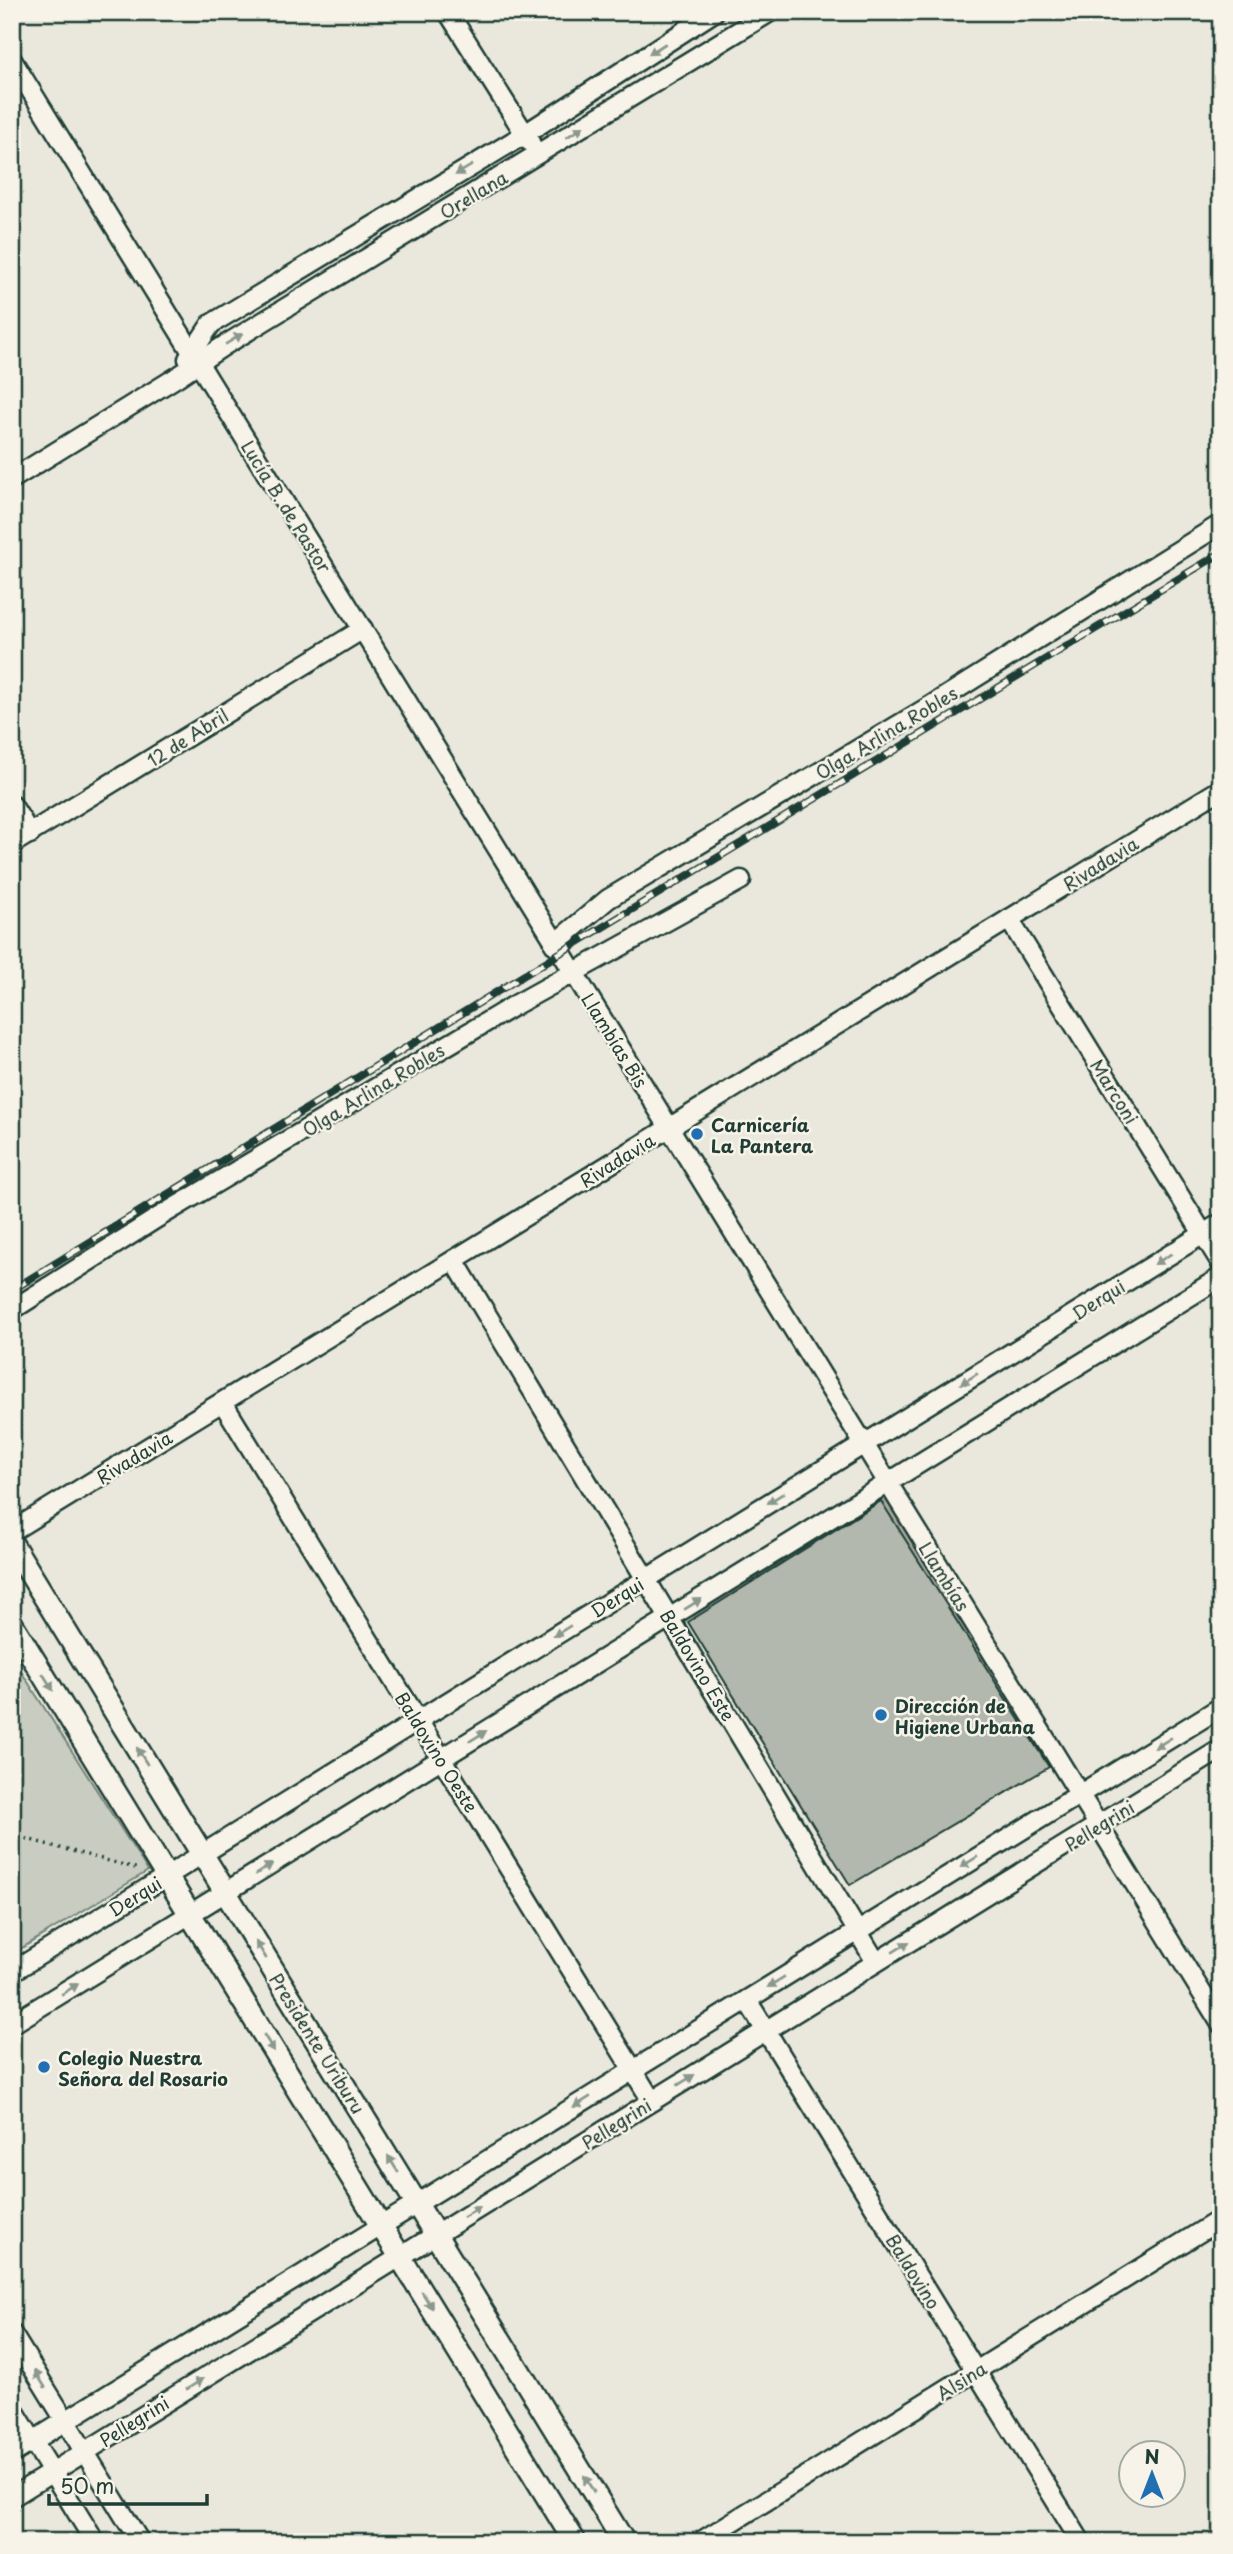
<svg xmlns="http://www.w3.org/2000/svg" width="1233" height="2554" viewBox="0 0 1233 2554" font-family="'Playpen Sans',sans-serif">
  <defs>
    <filter id="shadow"><feDropShadow dx="6" dy="-6" stdDeviation="0" flood-color="#0004"/></filter>
  </defs>
  <rect width="100%" height="100%" fill="#eae8dd"/>
  <filter id="ink" filterUnits="userSpaceOnUse"><feTurbulence type="fractalNoise" baseFrequency=".0143" numOctaves="2"/><feDisplacementMap in="SourceGraphic" scale="14" xChannelSelector="R" yChannelSelector="G"/><feConvolveMatrix kernelMatrix="1 2 1 2 8 2 1 2 1" color-interpolation-filters="sRGB"/></filter>
  <g filter="url(#ink)">
    <polygon fill="#c8ccc1" stroke="#74847a" stroke-width="2" points="12,1657 148,1871 12,1954"/>
    <polygon fill="#b2b8ae" stroke="#1f3d34" stroke-width="2" filter="url(#shadow)" points="881,1501 1049,1767 850,1885 688,1622"/>
    <g fill="none" stroke-linecap="round" stroke-linejoin="round">
      <g stroke="#1f3d34" stroke-width="23">
        <g id="minor">
          <polyline points="448,12 530,142"/>
          <polyline points="12,60 1221,2024"/>
          <polyline points="188,359 211,324 525,134 714,12"/>
          <polyline points="12,479 177,377 225,345 770,12"/>
          <polyline points="12,805 30,834"/>
          <polyline points="12,844 363,629"/>
          <polyline points="1009,919 1221,1263"/>
          <polyline points="554,944 608,899 930,706 1221,524"/>
          <polyline points="454,1260 876,1962"/>
          <polyline points="12,1310 157,1218 515,1005 741,880"/>
          <polyline points="223,1403 652,2101"/>
          <polyline points="12,1531 1221,789"/>
          <polyline points="12,1972 1221,1223"/>
          <polyline points="747,2000 1081,2542"/>
          <polyline points="12,2024 1221,1277"/>
          <polyline points="12,2334 140,2542"/>
          <polyline points="12,2407 95,2542"/>
          <polyline points="12,2454 1221,1707"/>
          <polyline points="12,2497 1221,1749"/>
          <polyline points="700,2542 1221,2219"/>
        </g>
      </g>
      <g stroke="#1f3d34" stroke-width="26">
        <g id="tertiary">
          <polyline points="12,1544 624,2542"/>
          <polyline points="12,1624 575,2542"/>
        </g>
      </g>
      <polyline stroke="#1f3d34" stroke-width="3.5" stroke-dasharray="2 5" stroke-linecap="butt" points="12,1835 139,1869"/>
      <use href="#minor" stroke="#f7f3e8" stroke-width="18"/>
      <use href="#tertiary" stroke="#f7f3e8" stroke-width="21"/>
      <g stroke="#1f3d34" stroke-width="8">
        <polyline id="rail" points="12,1290 560,953 1221,553"/>
      </g>
      <use href="#rail" stroke="#f7f3e8" stroke-width="5" stroke-dasharray="16" stroke-linecap="butt"/>
    </g>
    <defs><path id="oneway-solid" d="M-6-.8H1V-3.2L6.5 0L1 3.2V.8H-6Z" transform="scale(1.75)"/></defs>
    <g fill="#8b988e">
      <use href="#oneway-solid" transform="translate(657 49) rotate(147)"/>
      <use href="#oneway-solid" transform="translate(575 132) rotate(-32)"/>
      <use href="#oneway-solid" transform="translate(464 170) rotate(149)"/>
      <use href="#oneway-solid" transform="translate(234 339) rotate(-32)"/>
      <use href="#oneway-solid" transform="translate(1163 1259) rotate(148)"/>
      <use href="#oneway-solid" transform="translate(969 1379) rotate(148)"/>
      <use href="#oneway-solid" transform="translate(776 1498) rotate(148)"/>
      <use href="#oneway-solid" transform="translate(693 1604) rotate(-32)"/>
      <use href="#oneway-solid" transform="translate(562 1631) rotate(148)"/>
      <use href="#oneway-solid" transform="translate(48 1682) rotate(58)"/>
      <use href="#oneway-solid" transform="translate(478 1736) rotate(-32)"/>
      <use href="#oneway-solid" transform="translate(1163 1743) rotate(148)"/>
      <use href="#oneway-solid" transform="translate(142 1756) rotate(-122)"/>
      <use href="#oneway-solid" transform="translate(969 1862) rotate(148)"/>
      <use href="#oneway-solid" transform="translate(264 1869) rotate(-32)"/>
      <use href="#oneway-solid" transform="translate(901 1947) rotate(-32)"/>
      <use href="#oneway-solid" transform="translate(261 1950) rotate(-122)"/>
      <use href="#oneway-solid" transform="translate(776 1982) rotate(148)"/>
      <use href="#oneway-solid" transform="translate(70 1989) rotate(-32)"/>
      <use href="#oneway-solid" transform="translate(269 2043) rotate(58)"/>
      <use href="#oneway-solid" transform="translate(686 2080) rotate(-32)"/>
      <use href="#oneway-solid" transform="translate(582 2102) rotate(148)"/>
      <use href="#oneway-solid" transform="translate(393 2164) rotate(-122)"/>
      <use href="#oneway-solid" transform="translate(472 2212) rotate(-32)"/>
      <use href="#oneway-solid" transform="translate(427 2300) rotate(58)"/>
      <use href="#oneway-solid" transform="translate(40 2379) rotate(-122)"/>
      <use href="#oneway-solid" transform="translate(195 2384) rotate(-32)"/>
      <use href="#oneway-solid" transform="translate(589 2484) rotate(-122)"/>
    </g>
  </g>
  <g fill="#1f6fb2" stroke="#f7f3e8" stroke-width="2.5">
    <circle cx="697" cy="1134" r="7"/>
    <circle cx="881" cy="1715" r="7"/>
    <circle cx="44" cy="2067" r="7"/>
  </g>
  <g text-anchor="middle" dominant-baseline="central" stroke-width="5" stroke-linejoin="round" paint-order="stroke">
    <g font-size="18" fill="#1f3d34" stroke="#f7f3e8">
      <text transform="translate(473 194) rotate(-31)">Orellana</text>
      <text transform="translate(287 506) rotate(58)">Lucía B. de Pastor</text>
      <text transform="translate(886 732) rotate(-31)">Olga Arlina Robles</text>
      <text transform="translate(187 737) rotate(-32)">12 de Abril</text>
      <text transform="translate(1100 863) rotate(-32)">Rivadavia</text>
      <text transform="translate(615 1040) rotate(58)">Llambías Bis</text>
      <text transform="translate(373 1089) rotate(-31)">Olga Arlina Robles</text>
      <text transform="translate(1115 1091) rotate(58)">Marconi</text>
      <text transform="translate(617 1160) rotate(-32)">Rivadavia</text>
      <text transform="translate(1098 1299) rotate(-32)">Derqui</text>
      <text transform="translate(134 1457) rotate(-31)">Rivadavia</text>
      <text transform="translate(945 1576) rotate(58)">Llambías</text>
      <text transform="translate(617 1597) rotate(-32)">Derqui</text>
      <text transform="translate(698 1665) rotate(59)">Baldovino Este</text>
      <text transform="translate(437 1752) rotate(58)">Baldovino Oeste</text>
      <text transform="translate(1099 1825) rotate(-32)">Pellegrini</text>
      <text transform="translate(135 1896) rotate(-32)">Derqui</text>
      <text transform="translate(318 2043) rotate(58)">Presidente Uriburu</text>
      <text transform="translate(616 2123) rotate(-32)">Pellegrini</text>
      <text transform="translate(914 2271) rotate(58)">Baldovino</text>
      <text transform="translate(961 2380) rotate(-32)">Alsina</text>
      <text transform="translate(134 2421) rotate(-32)">Pellegrini</text>
    </g>
    <g font-size="18" font-weight="bold" fill="#1f3d34" stroke="#f7f3e8" text-anchor="start">
      <text x="711" y="1124">Carnicería<tspan x="711" dy="21">La Pantera</tspan></text>
      <text x="895" y="1705">Dirección de<tspan x="895" dy="21">Higiene Urbana</tspan></text>
      <text x="58" y="2057">Colegio Nuestra<tspan x="58" dy="21">Señora del Rosario</tspan></text>
    </g>
  </g>
  <rect width="1233" height="2554" fill="none" stroke="#f7f3e8" stroke-width="42"/>
  <rect x="21" y="21" width="1191" height="2512" fill="none" stroke="#1f3d34" stroke-width="2.5" filter="url(#ink)"/>
  <g transform="translate(1152 2474)"><circle r="33" fill="#f7f3e8" stroke="#a1aaa0" stroke-width="2"/>
  <path d="M0-5L12 26L0 18L-12 26Z" fill="#1f6fb2"/>
  <text y="-10" font-size="19" font-weight="bold" text-anchor="middle" fill="#1f3d34">N</text>
  </g>
  <path d="M49 2494v10h158v-10" fill="none" stroke="#1f3d34" stroke-width="3.5"/>
  <text x="60" y="2494" font-size="21" fill="#1f3d34" stroke="#f7f3e8" stroke-width="5" paint-order="stroke">50 m</text>
</svg>
